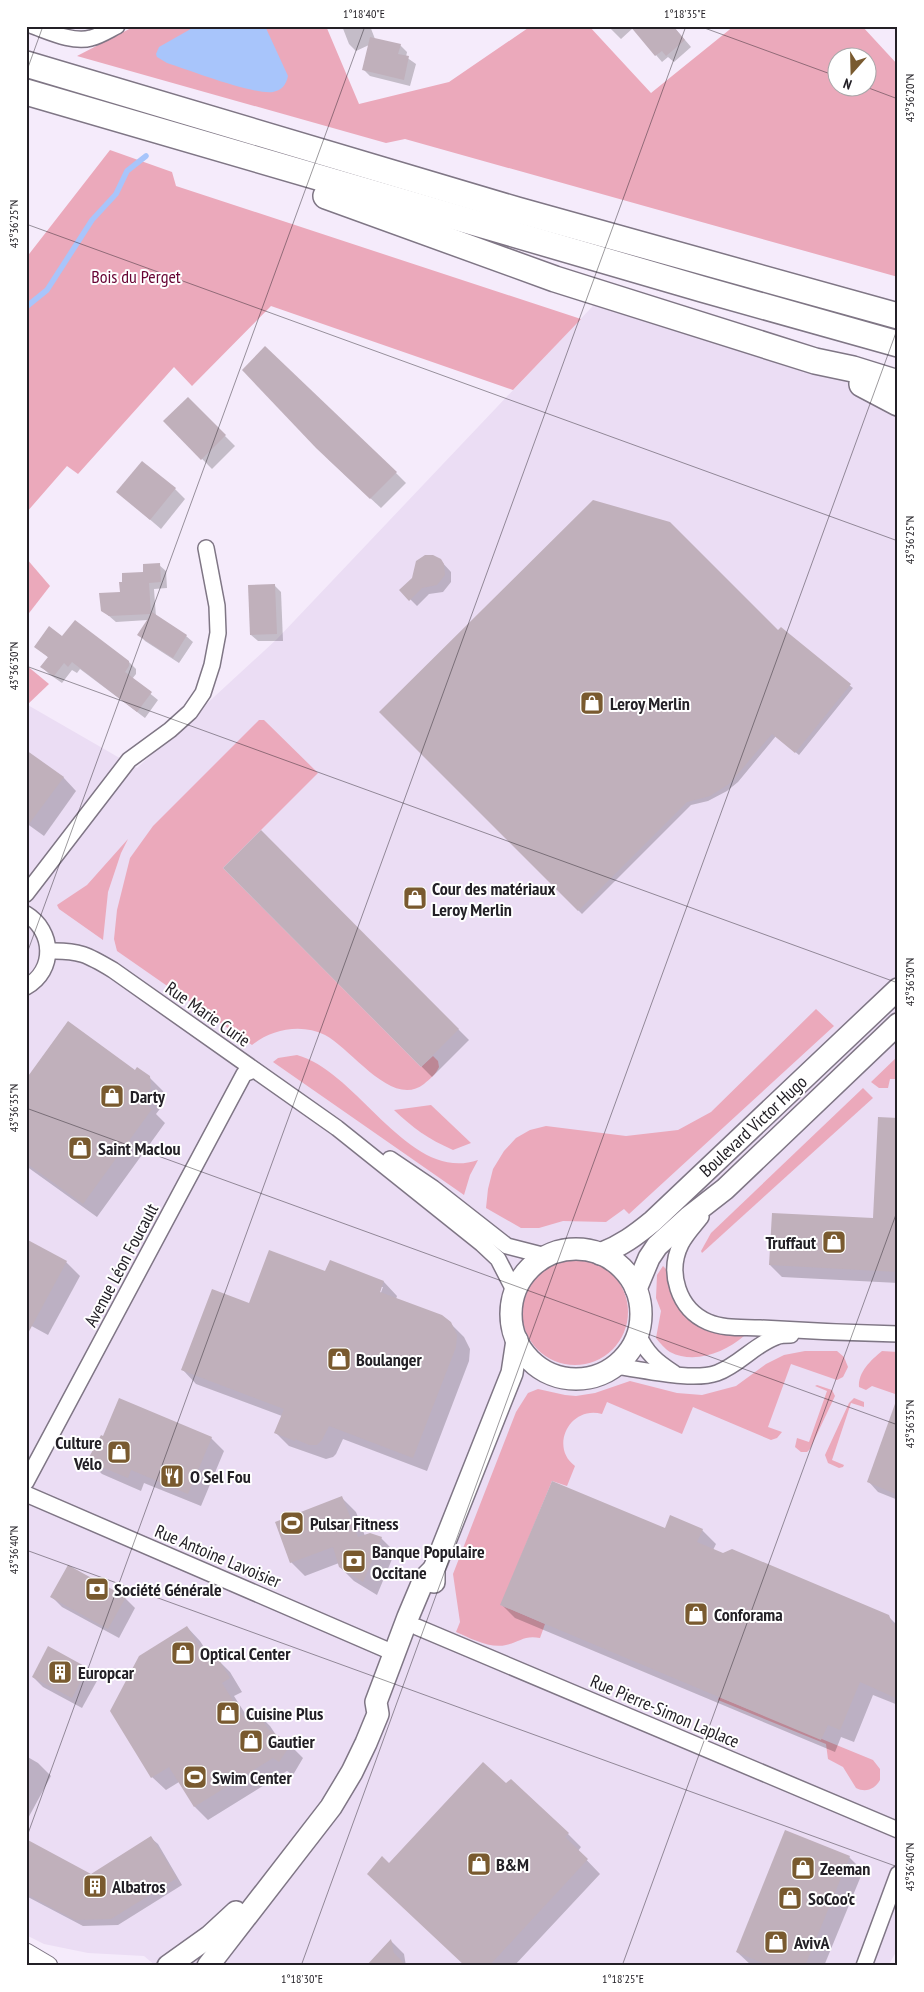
<svg xmlns="http://www.w3.org/2000/svg" width="924" height="1992" viewBox="0 0 924 1992" font-family="'PT Sans Narrow',sans-serif">
  <rect width="100%" height="100%" fill="#f5ebfb"/>
  <polygon fill="#ebddf4" points="608,290 898,379 898,1945 896,1952 888,1966 156,1966 144,1956 88,1953 44,1944 26,1935 26,704 137,768 277,639"/>
  <g fill="#eba9bb" fill-rule="evenodd">
    <path d="M135,26H326L359,104L449,82L531,26H589L651,93L734,26H862L898,65V277L405,139L386,143L77,56ZM836,58H866V88H836Z"/>
    <polygon points="110,150 172,172 176,186 581,319 513,390 271,306 192,386 174,367 78,474 67,466 26,513 26,258"/>
    <polygon points="26,558 50,586 26,617"/>
    <polygon points="26,665 49,684 27,705 26,705"/>
    <path d="M259,720H264L318,773L223,868L421,1067L433,1056L438,1061L439,1067C436,1074 430,1079 424,1084C392,1109 352,1049 325,1035C302,1023 271,1029 252,1045L117,951L114,939L117,910L130,858L153,826Z"/>
    <polygon points="128,839 121,853 108,892 103,940 59,909 57,905 87,885"/>
    <polygon points="816,1009 834,1026 629,1214 624,1209 606,1222 563,1221 539,1228 521,1228 486,1208 488,1189 493,1169 504,1151 516,1138 530,1130 546,1126 626,1136 678,1130 711,1112"/>
    <path d="M297,1055C359,1072 409,1184 478,1160L470,1175L464,1195L273,1062L278,1058Z"/>
    <polygon points="898,1056 898,1079 890,1079 888,1088 879,1088 871,1082"/>
    <polygon points="863,1088 873,1098 702,1253 701,1251 711,1233"/>
    <path d="M431,1105L471,1143L453,1150C428,1139 413,1128 394,1110Z"/>
    <circle cx="575" cy="1312" r="53"/>
    <path d="M663,1266L669,1272L672,1298L687,1319L707,1331L744,1336C725,1352 695,1365 670,1352C665,1349 660,1343 656,1338L661,1311L656,1298L657,1275Z"/>
    <path d="M805,1351H837L844,1357L848,1367L843,1377L837,1380L791,1364L768,1427L782,1432L777,1438L771,1440L693,1407L682,1434L607,1402L602,1414C570,1405 549,1447 575,1466L567,1486L552,1481L501,1605L545,1624L540,1638C524,1635 520,1642 506,1645C490,1649 470,1638 456,1632L460,1622L453,1574L516,1412L528,1393L538,1389L565,1395L576,1396L595,1393L630,1381L677,1393L702,1395L736,1386L766,1364L784,1355Z"/>
    <path d="M882,1351L898,1352V1395L872,1386L866,1390L859,1387C858,1372 871,1360 882,1351Z"/>
    <polygon points="817,1385 832,1390 835,1396 810,1449 807,1452 801,1452 795,1447 797,1438 809,1442 827,1391 815,1386"/>
    <polygon points="854,1398 864,1402 864,1407 851,1403 832,1460 844,1465 843,1467 839,1468 828,1463 825,1455 849,1403"/>
    <path d="M719,1697L873,1760L880,1769V1780C875,1789 866,1793 856,1788L843,1767L828,1759L826,1744L718,1700Z"/>
  </g>
  <path fill="#a8c5fb" d="M196,26H265L288,76C286,85 282,90 273,92C253,95 189,70 167,63L157,57L156,54L159,47Z"/>
  <g fill="#0003" fill-rule="evenodd">
    <polygon points="342,26 370,26 375,39 400,45 407,52 406,57 416,64 410,86 370,76 363,69 369,45 356,51 349,44"/>
    <polygon points="608,26 673,26 691,47 674,62 668,57 662,62 633,28 621,39"/>
    <polygon points="188,399 235,446 212,469 165,421"/>
    <polygon points="328,459 396,473 406,483 381,508"/>
    <polygon points="175,489 185,499 161,529 118,492"/>
    <polygon points="440,560 451,572 451,582 443,592 429,594 417,606 401,590"/>
    <polygon points="159,565 166,571 167,588 154,589 156,617 186,636 193,642 179,663 145,641 139,634 148,620 116,622 102,610 144,573"/>
    <polygon points="274,585 281,592 283,641 258,641 251,635"/>
    <polygon points="778,632 853,688 799,755 776,736 738,782 727,791 708,801 691,805 582,914 381,712"/>
    <polygon points="62,638 128,661 136,669 136,674 132,679 158,700 145,718 80,669 77,673 72,670 62,683 49,674 42,667 49,658 35,646"/>
    <polygon points="63,777 76,791 44,836 26,823"/>
    <polygon points="261,832 469,1040 432,1077 225,868"/>
    <polygon points="135,1071 149,1077 163,1091 165,1102 156,1114 165,1123 97,1217 26,1166 26,1081"/>
    <polygon points="898,1119 898,1283 782,1277 770,1265 874,1219"/>
    <polygon points="26,1241 66,1262 80,1276 48,1335 26,1323"/>
    <path d="M326,1273L384,1282L397,1296L396,1299L450,1323L464,1337L470,1349L469,1361L427,1471L343,1439L336,1454L333,1457L326,1459L289,1446L276,1433L282,1416L196,1384L183,1370L250,1305ZM381,1287H383L379,1298Z"/>
    <polygon points="898,1399 898,1500 878,1492 869,1482"/>
    <polygon points="103,1438 211,1438 224,1451 201,1506 144,1483 141,1491 102,1474 89,1461"/>
    <polygon points="342,1498 356,1512 365,1536 381,1538 395,1552 377,1595 354,1581 340,1567 339,1563 305,1576 291,1562"/>
    <polygon points="671,1517 702,1530 716,1544 713,1550 888,1616 898,1626 898,1705 873,1695 854,1742 841,1737 835,1752 515,1618 502,1605 665,1530"/>
    <polygon points="52,1597 125,1598 135,1608 119,1638 62,1607"/>
    <polygon points="187,1627 200,1641 213,1661 217,1659 230,1672 242,1692 234,1696 248,1718 256,1712 270,1726 276,1735 290,1745 303,1758 293,1775 287,1771 208,1820 195,1807 179,1782 166,1790 152,1777"/>
    <polygon points="88,1669 98,1679 82,1708 43,1687 33,1677"/>
    <polygon points="26,1756 38,1763 51,1776 26,1822"/>
    <polygon points="506,1785 568,1834 581,1847 578,1851 600,1874 514,1966 466,1966 389,1864"/>
    <polygon points="151,1838 158,1844 182,1885 118,1925 83,1926 26,1896 26,1848 91,1875"/>
    <polygon points="849,1857 863,1871 824,1966 752,1966 737,1952"/>
    <polygon points="391,1941 404,1954 406,1966 368,1966"/>
  </g>
  <g fill="none" stroke-linecap="round" stroke-linejoin="round">
    <polyline stroke="#a8c5fb" stroke-width="5.5" points="26,307 47,290 92,220 116,194 127,171 146,156"/>
  </g>
  <g fill="#c0b0bb">
    <polygon points="630,26 673,26 685,40 666,56 662,51 655,56"/>
    <polygon points="370,37 401,44 398,54 409,56 404,80 362,70"/>
    <polygon points="265,346 397,472 370,499 316,448 242,370"/>
    <polygon points="188,397 226,435 201,460 163,421"/>
    <polygon points="142,461 176,488 150,520 116,492"/>
    <polygon points="593,500 670,522 778,630 781,627 851,684 795,753 772,734 729,784 710,796 687,802 578,911 379,712"/>
    <polygon points="425,555 433,555 441,559 444,564 445,575 437,585 422,588 409,601 399,590 412,578 416,561"/>
    <polygon points="160,563 161,582 149,583 151,614 152,612 187,635 173,658 137,635 151,614 109,616 101,611 99,593 120,592 119,582 122,582 122,573 143,572 143,564"/>
    <polygon points="275,584 277,634 250,635 248,585"/>
    <polygon points="75,620 129,661 129,666 125,672 152,692 137,712 72,662 68,667 64,663 54,676 40,667 48,657 34,647 49,626 62,636"/>
    <polygon points="26,750 64,777 26,828"/>
    <polygon points="261,830 459,1029 421,1067 223,868"/>
    <polygon points="68,1021 135,1070 137,1067 150,1076 151,1088 142,1101 152,1109 83,1204 26,1163 26,1079"/>
    <polygon points="878,1117 898,1118 898,1272 769,1265 772,1213 873,1218"/>
    <polygon points="26,1239 67,1261 26,1337"/>
    <polygon points="269,1250 325,1271 330,1260 384,1281 380,1292 442,1315 451,1322 457,1335 456,1347 413,1458 329,1426 322,1440 317,1445 309,1445 295,1439 295,1441 274,1433 284,1409 181,1370 212,1289 249,1303"/>
    <polygon points="119,1398 212,1437 188,1494 131,1470 128,1478 87,1461 101,1435 103,1436"/>
    <polygon points="896,1401 898,1402 898,1495 867,1482"/>
    <polygon points="552,1481 665,1528 670,1515 703,1529 697,1542 723,1553 732,1549 889,1615 892,1623 898,1626 898,1699 860,1682 840,1730 828,1725 821,1740 500,1605"/>
    <polygon points="342,1496 358,1537 370,1533 382,1537 363,1582 339,1567 333,1547 290,1563 275,1522"/>
    <polygon points="68,1565 126,1597 108,1629 50,1597"/>
    <polygon points="187,1626 209,1662 217,1657 230,1678 222,1683 244,1718 257,1711 268,1729 291,1744 279,1762 273,1758 194,1807 169,1767 151,1778 110,1711 139,1656"/>
    <polygon points="48,1646 88,1668 72,1698 32,1677"/>
    <polygon points="483,1762 506,1783 511,1779 569,1833 565,1837 588,1859 489,1966 465,1966 367,1874 382,1856 389,1863"/>
    <polygon points="785,1830 850,1856 805,1966 770,1966 736,1952"/>
    <polygon points="151,1836 177,1878 111,1919 75,1920 26,1894 26,1839 91,1874"/>
    <polygon points="391,1939 394,1953 407,1966 366,1966"/>
  </g>
  <g fill="none" stroke-linecap="round" stroke-linejoin="round">
    <g stroke="#7f7685" stroke-width="18">
      <g id="minor">
        <path d="M33,26C50,32 73,43 91,38C100,36 109,30 117,26"/>
        <polyline points="26,894 129,760 170,730 190,712 203,693 212,665 218,633 217,606 206,548"/>
        <path d="M26,914C54,931 56,970 26,987"/>
        <path d="M49,951C79,950 88,955 113,970L337,1128L482,1244L498,1259L515,1292"/>
        <polyline points="390,1159 433,1188 507,1246 546,1256"/>
        <path d="M701,1217C694,1226 686,1234 681,1244C667,1272 678,1309 708,1322C724,1329 743,1327 760,1328C806,1331 852,1333 898,1334"/>
        <path d="M638,1334C646,1353 657,1362 674,1373"/>
        <path d="M614,1366C642,1369 691,1382 717,1373C739,1365 754,1345 776,1337C780,1335 786,1335 791,1335"/>
        <polyline points="26,1482 244,1074 254,1070"/>
        <polyline points="26,1494 394,1653"/>
        <polyline points="417,1627 898,1830"/>
        <polyline points="864,1966 898,1874"/>
      </g>
    </g>
    <g stroke="#7f7685" stroke-width="21">
      <polyline id="tertiary" points="26,1953 48,1966"/>
    </g>
    <g stroke="#7f7685" stroke-width="24">
      <g id="secondary">
        <circle cx="576" cy="1314" r="65"/>
        <path d="M600,1254C621,1246 636,1235 653,1221L898,989"/>
        <polyline points="636,1289 649,1258 657,1246 689,1217 725,1189 898,1024"/>
        <polyline points="434,1582 434,1569 512,1373 517,1340"/>
        <polyline points="168,1966 210,1936 236,1912"/>
        <polyline points="208,1966 331,1807 352,1772 366,1743 378,1714 376,1702 408,1617 424,1579 434,1569"/>
      </g>
    </g>
    <g stroke="#7f7685" stroke-width="28">
      <g id="trunk">
        <polyline points="26,64 517,210 898,316"/>
        <polyline points="26,92 702,289 898,344"/>
        <polyline points="326,196 555,279 815,361 853,369 898,383"/>
        <polyline points="862,384 898,403"/>
      </g>
    </g>
    <use href="#minor" stroke="#fff" stroke-width="15"/>
    <use href="#tertiary" stroke="#fff" stroke-width="19"/>
    <use href="#secondary" stroke="#fff" stroke-width="21"/>
    <use href="#trunk" stroke="#fff" stroke-width="25"/>
  </g>
  <path fill="none" stroke="#232026" stroke-width="1" stroke-opacity="0.45" d="M699,26L836,76M26,73L43,26M866,87L898,99M26,224L898,541M26,666L898,983M26,956L365,26M26,1108L898,1425M26,1550L898,1867M26,1839L686,26M301,1966L898,327M622,1966L898,1209"/>
  <defs>
    <g id="shop-square" transform="scale(1.25)"><rect x="-9" y="-9" width="18" height="18" rx="4" fill="#795a2f" stroke="#fff"/><path d="M-5-2.5h2.3a2.7 3.5 0 0 1 5.4 0H5L5.5 6h-11ZM-1.5-2.5h3a1.5 2.3 0 0 0-3 0Z" fill="#fff"/></g>
    <g id="restaurant-square" transform="scale(1.25)"><rect x="-9" y="-9" width="18" height="18" rx="4" fill="#795a2f" stroke="#fff"/><path d="M-5-6h1v4h1v-4h1v4h1v-4h1v5L-1.5 .5V6h-2V.5L-5-1ZM5-6V6H3V1.5H1.5Q1.5-4 5-6Z" fill="#fff"/></g>
    <g id="stadium-square" transform="scale(1.25)"><rect x="-9" y="-9" width="18" height="18" rx="4" fill="#795a2f" stroke="#fff"/><path d="M0-5a6.5 5 0 1 0 0 10a6.5 5 0 1 0 0-10ZM-3.5-1.8h7v3.6h-7Z" fill="#fff"/></g>
    <g id="bank-square" transform="scale(1.25)"><rect x="-9" y="-9" width="18" height="18" rx="4" fill="#795a2f" stroke="#fff"/><path d="M-6-4H6V4H-6ZM0-2.3a2.3 2.3 0 1 0 0 4.6a2.3 2.3 0 1 0 0-4.6Z" fill="#fff"/></g>
    <g id="building-square" transform="scale(1.25)"><rect x="-9" y="-9" width="18" height="18" rx="4" fill="#795a2f" stroke="#fff"/><path d="M-4-6H4V6H1V3H-1V6H-4ZM-2.5-4.3h1.7v1.8h-1.7ZM.8-4.3h1.7v1.8H.8ZM-2.5-1h1.7V.8h-1.7ZM.8-1h1.7V.8H.8Z" fill="#fff"/></g>
  </defs>
  <g fill-rule="evenodd">
    <use href="#shop-square" x="592" y="703"/>
    <use href="#shop-square" x="415" y="898"/>
    <use href="#shop-square" x="112" y="1096"/>
    <use href="#shop-square" x="80" y="1148"/>
    <use href="#shop-square" x="834" y="1242"/>
    <use href="#shop-square" x="339" y="1359"/>
    <use href="#shop-square" x="119" y="1452"/>
    <use href="#restaurant-square" x="172" y="1476"/>
    <use href="#stadium-square" x="292" y="1523"/>
    <use href="#bank-square" x="354" y="1561"/>
    <use href="#bank-square" x="97" y="1589"/>
    <use href="#shop-square" x="696" y="1614"/>
    <use href="#shop-square" x="183" y="1653"/>
    <use href="#building-square" x="60" y="1672"/>
    <use href="#shop-square" x="228" y="1713"/>
    <use href="#shop-square" x="251" y="1741"/>
    <use href="#stadium-square" x="195" y="1777"/>
    <use href="#shop-square" x="479" y="1864"/>
    <use href="#shop-square" x="803" y="1868"/>
    <use href="#building-square" x="95" y="1886"/>
    <use href="#shop-square" x="790" y="1898"/>
    <use href="#shop-square" x="776" y="1942"/>
  </g>
  <g text-anchor="middle" dominant-baseline="central" stroke-width="4" stroke-linejoin="round" paint-order="stroke">
    <g font-size="18" fill="#680434" stroke="#fff">
      <text x="136" y="276">Bois du Perget</text>
    </g>
    <g font-size="18" font-weight="bold" fill="#232026" stroke="#fff" text-anchor="start">
      <text x="610" y="703">Leroy Merlin</text>
      <text x="432" y="888">Cour des matériaux<tspan x="432" dy="21">Leroy Merlin</tspan></text>
      <text x="130" y="1096">Darty</text>
      <text x="98" y="1148">Saint Maclou</text>
      <text x="816" y="1242" text-anchor="end">Truffaut</text>
      <text x="356" y="1359">Boulanger</text>
      <text x="102" y="1442" text-anchor="end">Culture<tspan x="102" dy="21">Vélo</tspan></text>
      <text x="190" y="1476">O Sel Fou</text>
      <text x="310" y="1523">Pulsar Fitness</text>
      <text x="372" y="1551">Banque Populaire<tspan x="372" dy="21">Occitane</tspan></text>
      <text x="114" y="1589">Société Générale</text>
      <text x="714" y="1614">Conforama</text>
      <text x="200" y="1653">Optical Center</text>
      <text x="78" y="1672">Europcar</text>
      <text x="246" y="1713">Cuisine Plus</text>
      <text x="268" y="1741">Gautier</text>
      <text x="212" y="1777">Swim Center</text>
      <text x="496" y="1864">B&amp;M</text>
      <text x="820" y="1868">Zeeman</text>
      <text x="112" y="1886">Albatros</text>
      <text x="808" y="1898">SoCoo'c</text>
      <text x="794" y="1942">AvivA</text>
    </g>
    <g font-size="18" fill="#232026" stroke="#fff">
      <text transform="translate(208 1014) rotate(35)">Rue Marie Curie</text>
      <text transform="translate(753 1126) rotate(-43)">Boulevard Victor Hugo</text>
      <text transform="translate(121 1265) rotate(-62)">Avenue Léon Foucault</text>
      <text transform="translate(218 1556) rotate(23)">Rue Antoine Lavoisier</text>
      <text transform="translate(665 1711) rotate(23)">Rue Pierre-Simon Laplace</text>
    </g>
  </g>
  <rect width="924" height="1992" fill="none" stroke="#ffffff" stroke-width="55"/>
  <g transform="translate(852 72) rotate(200)"><circle r="24" fill="#ffffff" stroke="#a7a6a8"/>
  <path d="M0-4L9 19L0 12L-9 19Z" fill="#795a2f"/>
  <text y="-8" font-size="14" font-weight="bold" text-anchor="middle" fill="#232026">N</text>
  </g>
  <rect x="28" y="28" width="868" height="1936" fill="none" stroke="#232026" stroke-width="2"/>
  <g font-size="12" text-anchor="middle" fill="#232026">
    <text x="364" y="18">1°18'40"E</text>
    <text x="685" y="18">1°18'35"E</text>
    <text transform="translate(910 98) rotate(-90)" y="4">43°36'20"N</text>
    <text transform="translate(14 224) rotate(-90)" y="4">43°36'25"N</text>
    <text transform="translate(910 540) rotate(-90)" y="4">43°36'25"N</text>
    <text transform="translate(14 666) rotate(-90)" y="4">43°36'30"N</text>
    <text transform="translate(910 982) rotate(-90)" y="4">43°36'30"N</text>
    <text transform="translate(14 1108) rotate(-90)" y="4">43°36'35"N</text>
    <text transform="translate(910 1424) rotate(-90)" y="4">43°36'35"N</text>
    <text transform="translate(14 1550) rotate(-90)" y="4">43°36'40"N</text>
    <text transform="translate(910 1867) rotate(-90)" y="4">43°36'40"N</text>
    <text x="302" y="1983">1°18'30"E</text>
    <text x="623" y="1983">1°18'25"E</text>
  </g>
</svg>
